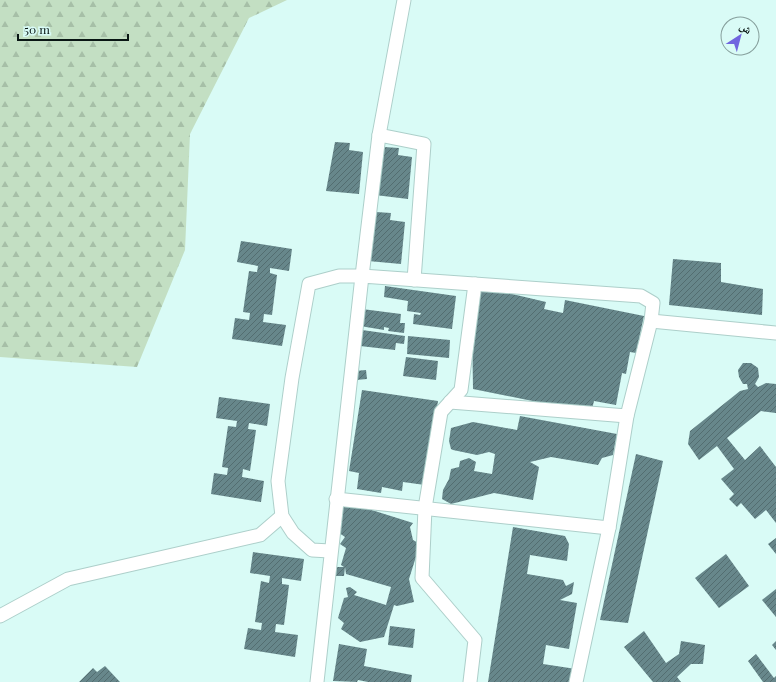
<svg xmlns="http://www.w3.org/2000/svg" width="776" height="682" viewBox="0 0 776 682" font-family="'Playfair Display','Noto Naskh Arabic',serif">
  <defs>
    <pattern id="forest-firs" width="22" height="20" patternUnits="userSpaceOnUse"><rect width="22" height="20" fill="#c3dfc3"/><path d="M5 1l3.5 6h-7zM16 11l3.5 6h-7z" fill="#a6bfa7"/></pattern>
    <pattern id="building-hatch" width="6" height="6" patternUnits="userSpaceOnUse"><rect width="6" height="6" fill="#67878b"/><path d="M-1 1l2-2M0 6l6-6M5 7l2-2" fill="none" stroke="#536d70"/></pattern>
  </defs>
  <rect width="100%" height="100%" fill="#d9fbf6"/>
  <polygon fill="url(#forest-firs)" points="0,0 287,0 249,18 190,134 185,250 137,367 0,357"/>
  <g fill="url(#building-hatch)">
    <polygon points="335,142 350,143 349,150 363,152 359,194 326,191"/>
    <polygon points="384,147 399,148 398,155 412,157 408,199 375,195"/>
    <polygon points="376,212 391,213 390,220 405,222 401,264 368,261"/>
    <polygon points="241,241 292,249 289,271 270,268 270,273 277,275 272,315 264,314 263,322 286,325 282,346 232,339 235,318 249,320 250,313 243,312 249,271 257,272 258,266 237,262"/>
    <polygon points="673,259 721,263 721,282 763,289 762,315 669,305"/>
    <polygon points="385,286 456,296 452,329 413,324 414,314 420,315 421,313 407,311 408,301 384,297"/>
    <polygon points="478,290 504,292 546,302 544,309 563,313 565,300 644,316 636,353 630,352 626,374 622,373 616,405 594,401 591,413 473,389 472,326"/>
    <polygon points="362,309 401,314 400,323 405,323 404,333 388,331 389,328 384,327 384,330 360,326"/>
    <polygon points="362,330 405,336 404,344 396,343 395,350 360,346"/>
    <polygon points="408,336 450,340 449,358 407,354"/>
    <polygon points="406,357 438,361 436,380 403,376"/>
    <polygon points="743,363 751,363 758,368 759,377 755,384 758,387 766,383 776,384 776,413 761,411 727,438 745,460 760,446 776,467 776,523 766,510 755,519 741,503 737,507 729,499 734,494 721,479 734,469 717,446 699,460 688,444 690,431 740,391 748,389 747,384 743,384 739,377 738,370"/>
    <polygon points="366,370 367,379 356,380 355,371"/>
    <polygon points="362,390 438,401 425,485 403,482 402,491 382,487 381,493 357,489 359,473 349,471"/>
    <polygon points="219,397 270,404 267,426 249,423 248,429 256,430 250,471 243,469 242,477 264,481 261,502 211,494 214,473 227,475 228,468 222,467 228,426 236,427 237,421 216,418"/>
    <polygon points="520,416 617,434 613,455 602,458 598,465 551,457 530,462 539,467 533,500 494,493 451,504 442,499 443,490 449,479 451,469 459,467 460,461 469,458 476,462 474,471 492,474 495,454 489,452 477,455 453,450 451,449 449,441 451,428 473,422 517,430"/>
    <polygon points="636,454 663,461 628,623 600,620"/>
    <polygon points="340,500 413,523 410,527 413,540 420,544 409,579 414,602 397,606 394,605 384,637 360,642 341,629 344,623 338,618 344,598 348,597 346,588 350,587 357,592 354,595 386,605 391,587 346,574 345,567 344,576 335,576 336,567 344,567 341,565 346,548 340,544 345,537 332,528"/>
    <polygon points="513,527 565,536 569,544 567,561 530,555 527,574 563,580 566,586 574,582 572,594 560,600 577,603 569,649 546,645 543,664 576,669 574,680 569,682 488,682"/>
    <polygon points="776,538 776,554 768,544"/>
    <polygon points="253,552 304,559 301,581 282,578 282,584 289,585 284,625 276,624 275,632 298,635 295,657 244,649 248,628 261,630 262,623 255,622 261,581 269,583 270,576 250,573"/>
    <polygon points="726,554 749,586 719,608 695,578"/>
    <polygon points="776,589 776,617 762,600"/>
    <polygon points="390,626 415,629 413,648 388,645"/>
    <polygon points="644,631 666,663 679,654 681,641 705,645 703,664 691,664 677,677 681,682 653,682 624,647"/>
    <polygon points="776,641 776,650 772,645"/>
    <polygon points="339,644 367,649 364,666 412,675 411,682 368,682 358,680 357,682 333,681"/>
    <polygon points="756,654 774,678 776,676 776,682 763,682 748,661"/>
    <polygon points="105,666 120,682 79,682 93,668 97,672"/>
  </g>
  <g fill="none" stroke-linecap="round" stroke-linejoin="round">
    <g stroke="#adcfca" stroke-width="15">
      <g id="street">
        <polyline points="379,135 424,144 414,280"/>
        <polyline points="651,321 776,333"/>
        <polyline points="450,402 627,416"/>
        <polyline points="336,499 609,528"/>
        <polyline points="330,551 312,550 293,533 282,516 278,481 292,378 309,284 339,276 362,276 379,135 404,0"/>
        <polyline points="0,616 68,579 260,535 282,516"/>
        <polyline points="317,682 362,276 641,296 653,303 651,321 627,416 609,528 576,682"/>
        <polyline points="470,682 475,640 422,578 425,508 441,412 461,390 475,284"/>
      </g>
    </g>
    <use href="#street" stroke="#fff" stroke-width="13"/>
  </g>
  <g transform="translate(740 36) rotate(36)"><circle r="19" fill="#d9fbf6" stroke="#869f9c"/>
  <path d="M0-3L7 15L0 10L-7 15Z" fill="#7065df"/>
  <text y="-6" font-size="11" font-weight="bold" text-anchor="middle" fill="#091614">ش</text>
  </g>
  <path d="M18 34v6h110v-6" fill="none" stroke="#091614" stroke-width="2"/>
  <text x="24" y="34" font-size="12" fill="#091614" stroke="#d9fbf6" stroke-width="3" paint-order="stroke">50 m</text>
</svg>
